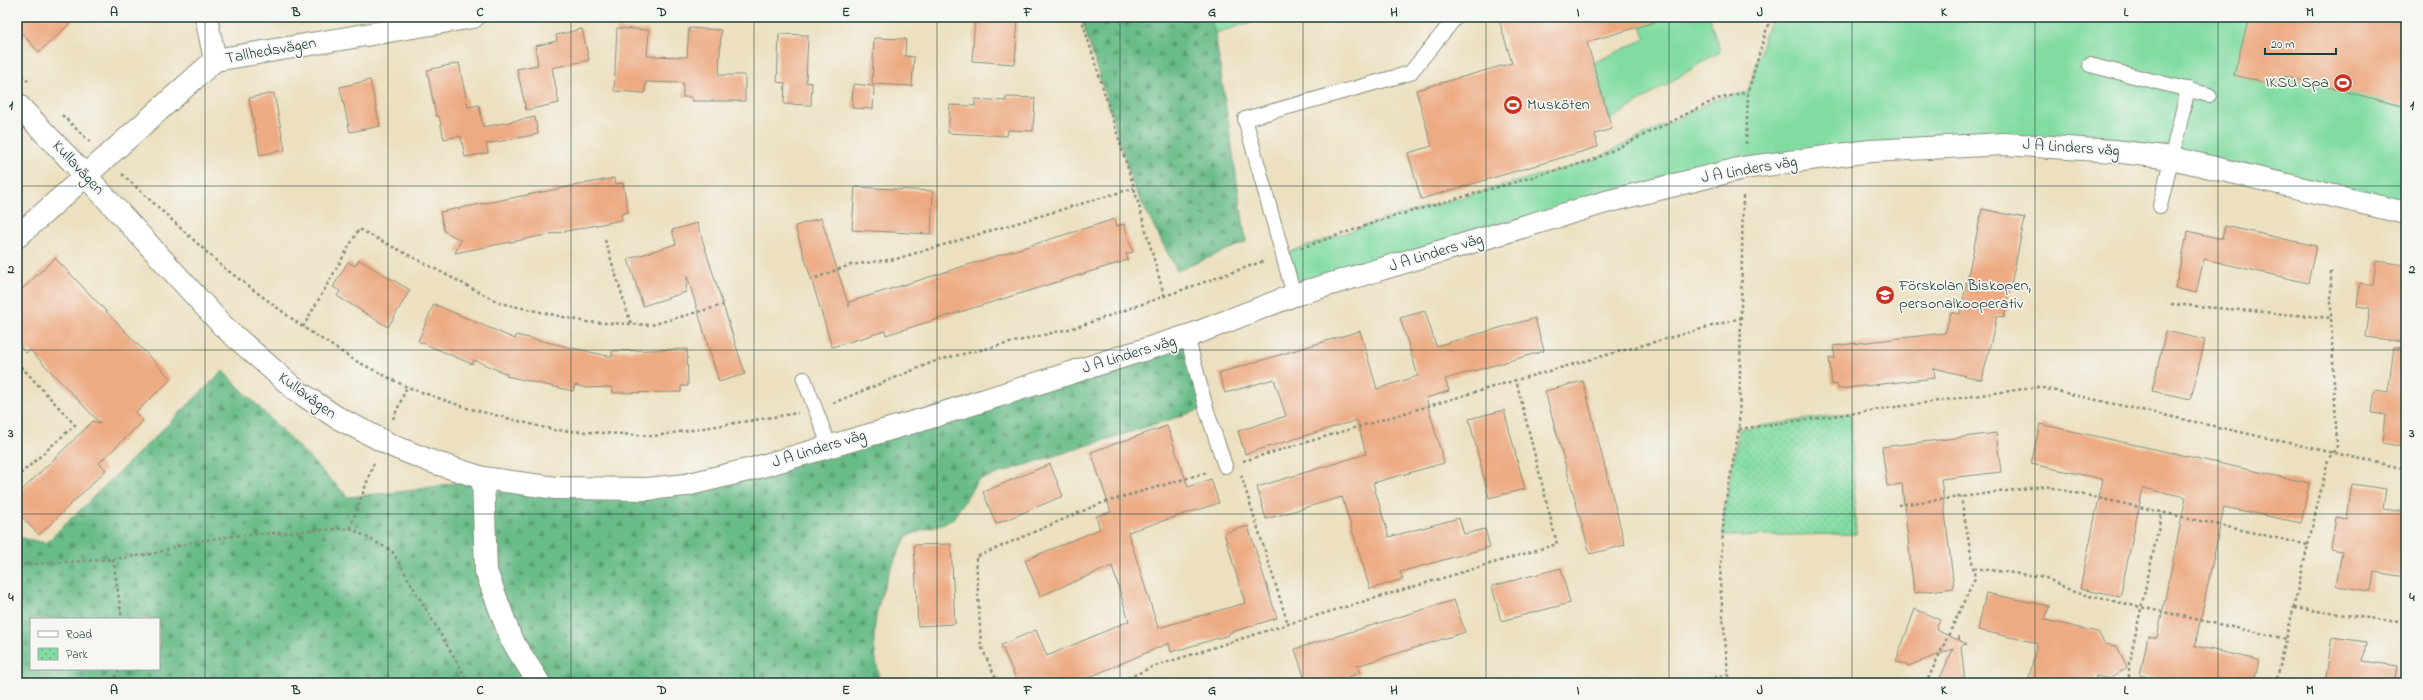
<svg xmlns="http://www.w3.org/2000/svg" width="2423" height="700" viewBox="0 0 2423 700" font-family="'Indie Flower',sans-serif">
  <defs>
    <pattern id="forest-firs" width="22" height="20" patternUnits="userSpaceOnUse"><rect width="22" height="20" fill="#69bc88"/><path d="M5 1l3.5 6h-7zM16 11l3.5 6h-7z" fill="#569a70"/></pattern>
    <pattern id="park-dots" width="8" height="8" patternUnits="userSpaceOnUse"><rect width="8" height="8" fill="#82dca2"/><path d="M2 2h.1M6 6h.1" fill="none" stroke="#6ab485" stroke-width="1.8" stroke-linecap="round"/></pattern>
  </defs>
  <rect width="100%" height="100%" fill="#f6f6f2"/>
  <filter id="ink" filterUnits="userSpaceOnUse"><feTurbulence type="fractalNoise" baseFrequency=".025" numOctaves="2"/><feDisplacementMap in="SourceGraphic" scale="8" xChannelSelector="R" yChannelSelector="G"/><feConvolveMatrix kernelMatrix="1 2 1 2 8 2 1 2 1" color-interpolation-filters="sRGB"/></filter>
  <filter id="wash" filterUnits="userSpaceOnUse"><feTurbulence type="fractalNoise" baseFrequency=".012" numOctaves="4" result="noise"/><feDisplacementMap in="SourceGraphic" scale="16" xChannelSelector="R" yChannelSelector="G"/><feGaussianBlur stdDeviation="0.9" result="paint"/><feColorMatrix in="noise" values="0 0 0 0 0 0 0 0 0 0 0 0 0 0 0 0 0 1.4 0 .05"/><feComposite in="paint" operator="in"/></filter>
  <g filter="url(#wash)">
    <rect width="100%" height="100%" fill="#ece0c0"/>
    <g fill="#82dca2" stroke="#508c6b">
      <polygon points="1210,17 1268,17 1215,33"/>
      <polygon points="1656,17 1709,17 1720,51 1610,120 1593,63 1645,39 1641,25"/>
      <polygon points="1773,17 2406,17 2406,213 2239,173 2004,144 1743,168 1294,295 1284,254 1385,219 1593,160 1717,99 1748,92 1766,31"/>
    </g>
    <g fill="url(#forest-firs)" stroke="#447c5e" fill-rule="evenodd">
      <polygon points="1081,17 1210,17 1215,33 1246,242 1177,271 1134,188"/>
      <path d="M1187,336L1206,408L978,480L952,520L907,536C890,567 873,607 874,643C875,657 878,670 880,683H17V537L46,543L223,371L348,497L408,491L483,478L647,489ZM31,619H159V669H31Z"/>
    </g>
    <polygon fill="url(#park-dots)" stroke="#508c6b" points="1851,413 1856,534 1723,536 1724,512 1739,429"/>
    <g id="blocks">
      <g fill="#edab83">
        <polygon points="24,17 77,17 39,52 17,28 17,23"/>
        <polygon points="975,17 1018,17 1015,64 972,61"/>
        <polygon points="1498,17 1654,17 1655,22 1587,42 1612,129 1595,134 1598,147 1421,199 1408,153 1432,146 1416,90 1512,63"/>
        <polygon points="2249,17 2406,17 2406,107 2284,76 2281,87 2234,75"/>
        <polygon points="617,28 649,30 647,56 687,57 689,28 721,30 719,75 745,75 745,101 692,101 692,97 683,97 683,83 646,82 645,93 614,91"/>
        <polygon points="582,29 589,60 552,68 559,103 526,110 517,69 538,65 535,46 557,41 556,35"/>
        <polygon points="779,34 808,35 806,82 812,83 811,105 784,104 785,83 777,82"/>
        <polygon points="874,38 906,39 905,56 914,57 912,86 872,84"/>
        <polygon points="459,63 468,107 479,105 483,127 535,117 538,134 486,144 488,153 465,157 461,136 444,139 439,116 436,116 427,70"/>
        <polygon points="370,80 380,126 350,132 340,87"/>
        <polygon points="853,84 874,86 873,109 852,108"/>
        <polygon points="274,93 285,150 260,155 249,98"/>
        <polygon points="1006,97 1035,98 1033,131 1008,130 1007,136 948,133 950,105 975,106 975,99 1006,101"/>
        <polygon points="614,178 615,184 623,183 628,212 621,214 622,220 455,253 461,240 444,231 440,212"/>
        <polygon points="855,187 933,191 931,234 852,230"/>
        <polygon points="1982,209 2025,218 2004,317 1997,316 1982,380 1934,368 1935,378 1838,389 1837,384 1832,385 1829,358 1835,358 1833,346 1945,333 1951,312 1960,314"/>
        <polygon points="821,218 849,307 849,302 1115,219 1117,226 1124,224 1133,252 1126,254 1128,260 886,335 885,331 832,347 795,226"/>
        <polygon points="697,223 745,374 719,382 687,275 686,292 643,306 628,259 676,244 672,230"/>
        <polygon points="2225,226 2316,246 2308,283 2204,259 2196,293 2175,288 2188,231 2222,239"/>
        <polygon points="55,258 171,379 135,413 143,421 99,463 106,470 39,535 17,512 17,495 93,421 100,423 30,350 26,353 17,343 17,294"/>
        <polygon points="359,260 410,290 388,327 337,296 340,291 333,287 348,262 355,266"/>
        <polygon points="2376,261 2406,265 2406,342 2366,337 2370,308 2357,306 2360,283 2373,285"/>
        <polygon points="434,304 515,339 516,335 612,357 612,351 687,349 688,386 681,386 681,392 613,393 612,387 586,388 575,385 573,391 506,376 507,374 474,360 472,364 418,341"/>
        <polygon points="1425,311 1436,346 1535,318 1544,351 1445,379 1449,391 1426,398 1444,463 1373,483 1389,537 1459,518 1464,534 1485,529 1490,547 1400,572 1403,579 1370,589 1342,497 1266,519 1257,487 1366,454 1357,420 1245,454 1238,431 1286,416 1274,379 1225,393 1219,373 1360,331 1377,389 1418,376 1400,318"/>
        <polygon points="2166,331 2205,340 2191,399 2152,391"/>
        <polygon points="2394,347 2406,348 2406,447 2382,443 2385,415 2372,413 2375,390 2388,392"/>
        <polygon points="1583,381 1625,545 1590,554 1545,391"/>
        <polygon points="1504,410 1525,489 1489,498 1469,419"/>
        <polygon points="2040,424 2309,483 2301,523 2224,507 2195,646 2259,660 2254,683 2178,683 2140,675 2148,636 2157,638 2186,497 2143,488 2120,597 2080,589 2103,479 2031,464"/>
        <polygon points="1167,426 1188,487 1211,479 1219,503 1128,532 1158,628 1245,603 1224,533 1248,526 1277,618 1229,633 1229,635 1171,652 1169,643 1076,683 1018,683 1001,645 1036,630 1047,656 1129,621 1112,566 1040,596 1025,560 1100,529 1096,516 1111,512 1091,452"/>
        <polygon points="1996,433 2001,472 1941,479 1954,588 1914,593 1902,484 1887,486 1882,447"/>
        <polygon points="1050,464 1063,496 996,524 983,492"/>
        <polygon points="2352,484 2386,489 2383,509 2406,512 2406,577 2374,572 2371,591 2336,586 2342,551 2331,549 2336,517 2347,519"/>
        <polygon points="951,544 955,624 918,626 914,545"/>
        <polygon points="1561,568 1570,603 1501,621 1492,586"/>
        <polygon points="1986,593 2049,606 2045,620 2098,632 2105,644 2117,646 2127,667 2110,679 2096,676 2094,683 2028,683 2037,643 1978,630"/>
        <polygon points="1454,600 1465,632 1357,666 1360,673 1329,683 1306,683 1295,649"/>
        <polygon points="1915,609 1940,620 1936,630 1958,640 1959,636 1960,641 1967,644 1961,646 1965,683 1951,683 1940,678 1953,649 1908,666 1896,661"/>
        <polygon points="2332,637 2366,642 2363,661 2398,666 2395,683 2325,683"/>
      </g>
    </g>
  </g>
  <g filter="url(#ink)">
    <use href="#blocks" fill-opacity="0" stroke="#868e7a" stroke-width="1"/>
    <g fill="none" stroke-linecap="round" stroke-linejoin="round">
      <g stroke="#868e7a" stroke-width="16">
        <g id="lane">
          <polyline points="2090,65 2209,95"/>
          <polyline points="2160,206 2188,89"/>
          <polyline points="1294,295 1245,119 1410,73 1456,17"/>
          <polyline points="1187,336 1206,408 1225,466"/>
          <polyline points="804,379 829,445"/>
        </g>
      </g>
      <g stroke="#868e7a" stroke-width="24">
        <g id="street">
          <polyline points="206,17 215,60"/>
          <polyline points="17,104 85,175 223,326 296,390 336,417 395,447 433,462 483,478 556,488 647,489 686,485 752,469 928,418 1194,334 1294,295 1606,202 1743,168 1870,151 2004,144 2114,151 2172,158 2406,213"/>
          <polyline points="17,237 215,60 473,17"/>
          <polyline points="483,478 486,571 511,639 539,683"/>
        </g>
      </g>
      <g stroke="#868e7a" stroke-width="2.5" stroke-dasharray="3 3" stroke-linecap="butt">
        <polyline points="1081,17 1134,188 1164,295"/>
        <polyline points="17,71 30,83"/>
        <polyline points="62,115 90,142"/>
        <polyline points="1746,144 1748,92 1766,31 1773,17"/>
        <polyline points="122,174 223,267 303,327 354,360 407,387 467,408 554,430 654,436 798,413"/>
        <polyline points="605,240 631,324"/>
        <polyline points="1301,248 1385,219 1593,160 1717,99 1748,92"/>
        <polyline points="810,280 850,265 896,259 1134,188"/>
        <polyline points="2171,304 2331,318 2331,271"/>
        <polyline points="303,327 359,229 500,303 586,322 651,325 723,305"/>
        <polyline points="17,362 75,425 17,477"/>
        <polyline points="833,403 938,360 1077,327 1264,261"/>
        <polyline points="393,419 407,387"/>
        <polyline points="1739,429 2038,387 2406,469"/>
        <polyline points="1243,461 1516,380 1741,318"/>
        <polyline points="1241,475 1288,624"/>
        <polyline points="1898,505 2045,486 2308,545 2276,683"/>
        <polyline points="350,528 392,551 469,683"/>
        <polyline points="2308,545 2328,460 2337,446 2331,318"/>
        <polyline points="113,559 122,619"/>
        <polyline points="17,565 113,559 152,554 188,543 232,536 350,528 374,463"/>
        <polyline points="1974,568 2044,577 2076,593 2287,639"/>
        <polyline points="2294,608 2406,623"/>
        <polyline points="1928,679 1975,578 1961,497"/>
        <polyline points="112,683 120,669"/>
        <polyline points="998,683 981,646 976,557 1099,504 1208,472"/>
        <polyline points="1117,683 1152,667 1288,624 1557,544 1516,380"/>
        <polyline points="1697,683 1727,674"/>
        <polyline points="1729,683 1720,583 1724,512 1739,429 1743,195"/>
        <polyline points="2129,683 2129,664 2162,512"/>
      </g>
      <use href="#lane" stroke="#fff" stroke-width="14"/>
      <use href="#street" stroke="#fff" stroke-width="22"/>
    </g>
  </g>
  <path fill="none" stroke="#1f3d34" stroke-width="1" stroke-opacity="0.55" d="M205,17V683M388,17V683M571,17V683M754,17V683M937,17V683M1120,17V683M1303,17V683M1486,17V683M1669,17V683M1852,17V683M2035,17V683M2218,17V683M17,186H2406M17,350H2406M17,514H2406"/>
  <defs>
    <g id="stadium-disc" transform="scale(1)"><circle r="9.5" fill="#c8321e" stroke="#f6f6f2"/><path d="M0-5a6.5 5 0 1 0 0 10a6.5 5 0 1 0 0-10ZM-3.5-1.8h7v3.6h-7Z" fill="#fff"/></g>
    <g id="school-disc" transform="scale(1)"><circle r="9.5" fill="#c8321e" stroke="#f6f6f2"/><path d="M0-5L7-2L0 1L-7-2ZM-4 1L0 2.5L4 1V4Q0 6-4 4Z" fill="#fff"/></g>
  </defs>
  <g fill-rule="evenodd">
    <use href="#stadium-disc" x="2343" y="83"/>
    <use href="#stadium-disc" x="1513" y="105"/>
    <use href="#school-disc" x="1885" y="295"/>
  </g>
  <g text-anchor="middle" dominant-baseline="central" stroke-width="3.5" stroke-linejoin="round" paint-order="stroke">
    <g font-size="16" fill="#1f3d34" stroke="#f6f6f2">
      <text transform="translate(271 51) rotate(-10)">Tallhedsvägen</text>
      <text transform="translate(2071 148) rotate(4)">J A Linders väg</text>
      <text transform="translate(78 168) rotate(47)">Kullavägen</text>
      <text transform="translate(1749 170) rotate(-10)">J A Linders väg</text>
      <text transform="translate(1436 253) rotate(-17)">J A Linders väg</text>
      <text transform="translate(1129 355) rotate(-17)">J A Linders väg</text>
      <text transform="translate(307 396) rotate(36)">Kullavägen</text>
      <text transform="translate(819 449) rotate(-17)">J A Linders väg</text>
    </g>
    <g font-size="16" fill="#1f3d34" stroke="#f6f6f2" text-anchor="start">
      <text x="2329" y="83" text-anchor="end">IKSU Spa</text>
      <text x="1527" y="105">Musköten</text>
      <text x="1899" y="286">Förskolan Biskopen,<tspan x="1899" dy="18">personalkooperativ</tspan></text>
    </g>
  </g>
  <rect width="2423" height="700" fill="none" stroke="#f6f6f2" stroke-width="44"/>
  <rect x="30" y="618" width="130" height="52" fill="#f6f6f2" stroke="#a0aca6"/>
  <rect x="38" y="631" width="20" height="6" fill="#ffffff" stroke="#a0aca6"/>
  <text x="66" y="638" font-size="12" fill="#1f3d34">Road</text>
  <rect x="38" y="648" width="20" height="12" fill="url(#park-dots)" stroke="#a0aca6"/>
  <text x="66" y="658" font-size="12" fill="#1f3d34">Park</text>
  <path d="M2265 48v6h71v-6" fill="none" stroke="#1f3d34" stroke-width="2"/>
  <text x="2271" y="48" font-size="12" fill="#1f3d34" stroke="#f6f6f2" stroke-width="3" paint-order="stroke">20 m</text>
  <rect x="22" y="22" width="2379" height="656" fill="none" stroke="#1f3d34" stroke-width="1.5"/>
  <g font-size="13" text-anchor="middle" font-weight="bold" fill="#1f3d34">
    <text x="114" y="16">A</text>
    <text x="296" y="16">B</text>
    <text x="480" y="16">C</text>
    <text x="662" y="16">D</text>
    <text x="846" y="16">E</text>
    <text x="1028" y="16">F</text>
    <text x="1212" y="16">G</text>
    <text x="1394" y="16">H</text>
    <text x="1578" y="16">I</text>
    <text x="1760" y="16">J</text>
    <text x="1944" y="16">K</text>
    <text x="2126" y="16">L</text>
    <text x="2310" y="16">M</text>
    <text x="11" y="109">1</text>
    <text x="2412" y="109">1</text>
    <text x="11" y="273">2</text>
    <text x="2412" y="273">2</text>
    <text x="11" y="437">3</text>
    <text x="2412" y="437">3</text>
    <text x="11" y="601">4</text>
    <text x="2412" y="601">4</text>
    <text x="114" y="694">A</text>
    <text x="296" y="694">B</text>
    <text x="480" y="694">C</text>
    <text x="662" y="694">D</text>
    <text x="846" y="694">E</text>
    <text x="1028" y="694">F</text>
    <text x="1212" y="694">G</text>
    <text x="1394" y="694">H</text>
    <text x="1578" y="694">I</text>
    <text x="1760" y="694">J</text>
    <text x="1944" y="694">K</text>
    <text x="2126" y="694">L</text>
    <text x="2310" y="694">M</text>
  </g>
</svg>
